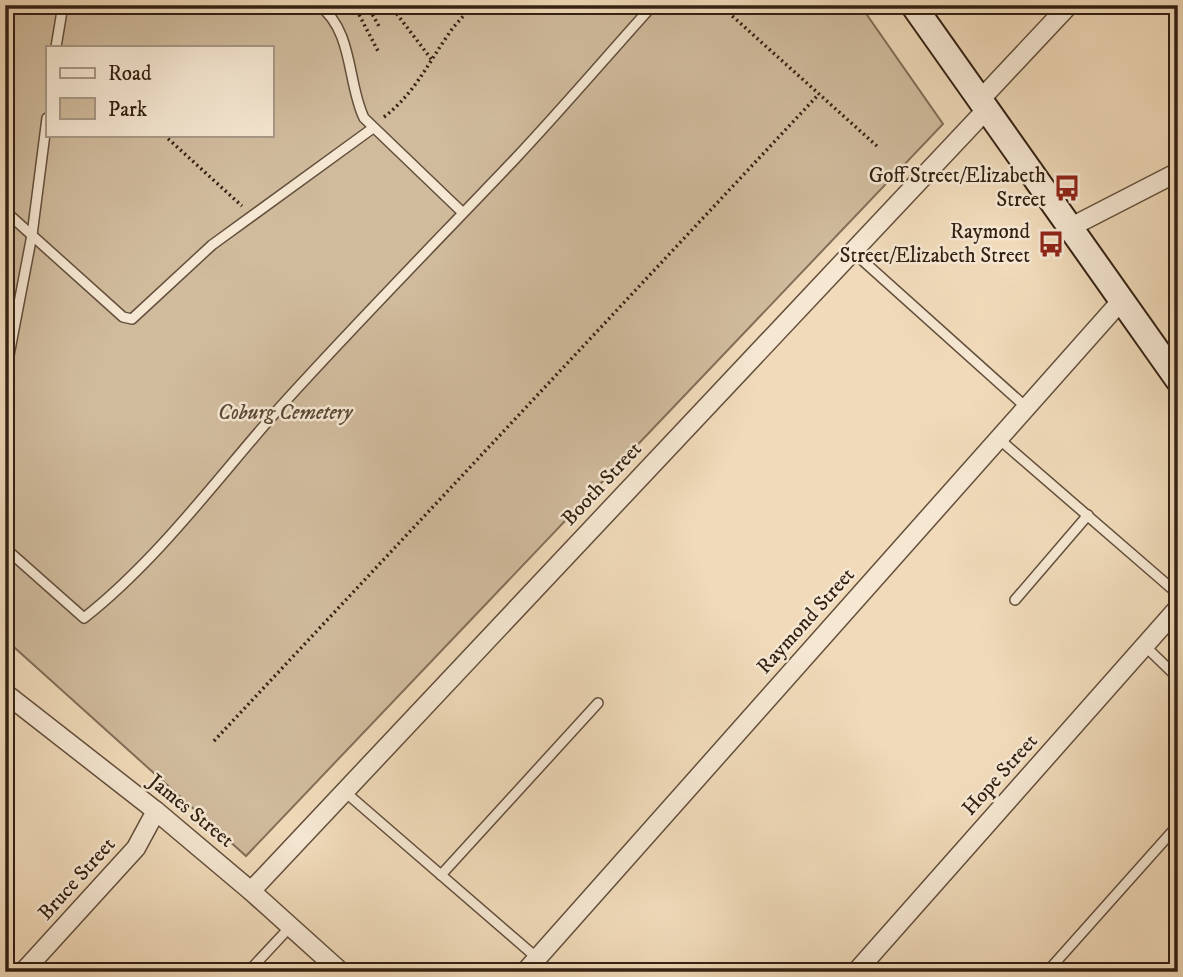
<svg xmlns="http://www.w3.org/2000/svg" width="1183" height="977" viewBox="0 0 1183 977" font-family="'IM FELL DW Pica',serif">
  <rect width="100%" height="100%" fill="#f0dab9"/>
  <filter id="stains"><feTurbulence type="fractalNoise" baseFrequency=".00286" numOctaves="4"/><feColorMatrix values="0 0 0 0 .2 0 0 0 0 .09 0 0 0 0 .02 0 0 0 .5 -.17"/></filter>
  <radialGradient id="worn" r=".72"><stop offset=".6" stop-color="#630" stop-opacity="0"/><stop offset="1" stop-color="#630" stop-opacity=".3"/></radialGradient>
  <path fill="#d0bb9d" stroke="#826e58" stroke-width="2" fill-rule="evenodd" d="M5,5H860L943,124L246,856L5,639ZM47,47H271V135H47Z"/>
  <g fill="none" stroke-linecap="round" stroke-linejoin="round">
    <g stroke="#634f3c" stroke-width="12">
      <g id="service">
        <path d="M319,5C354,32 347,83 364,118L462,212"/>
        <polyline points="56,47 63,5"/>
        <polyline points="5,211 123,317 132,319 212,245 373,128"/>
        <polyline points="852,251 1027,408"/>
        <polyline points="5,376 32,235 47,118"/>
        <polyline points="999,439 1178,594"/>
        <path d="M5,548L84,618C159,559 219,476 282,405C358,321 437,241 515,159C562,109 607,56 653,5"/>
        <polyline points="1015,600 1088,515"/>
        <polyline points="1146,647 1178,678"/>
        <polyline points="344,791 537,958"/>
        <polyline points="441,875 598,703"/>
        <polyline points="248,972 290,927"/>
        <polyline points="1047,972 1178,825"/>
      </g>
    </g>
    <g stroke="#634f3c" stroke-width="21">
      <g id="minor">
        <polyline points="979,101 1069,5"/>
        <polyline points="1069,228 1178,172"/>
        <polyline points="5,693 156,811 251,891 341,972"/>
        <polyline points="251,891 986,110"/>
        <polyline points="23,972 136,848 156,811"/>
        <polyline points="525,972 1121,301"/>
        <polyline points="856,972 1178,608"/>
      </g>
    </g>
    <g stroke="#342113" stroke-width="28">
      <polyline id="secondary" points="913,5 1178,380"/>
    </g>
    <g stroke="#342113" stroke-width="3.5" stroke-dasharray="2 3.5" stroke-linecap="butt">
      <polyline points="354,5 379,53"/>
      <polyline points="367,5 380,28"/>
      <polyline points="390,5 432,60"/>
      <polyline points="720,5 878,147"/>
      <path d="M384,117C414,94 427,65 448,35C455,24 465,15 473,5"/>
      <polyline points="164,135 242,206"/>
      <polyline points="214,741 819,94"/>
    </g>
    <use href="#service" stroke="#f5e7d2" stroke-width="9"/>
    <use href="#minor" stroke="#f5e7d2" stroke-width="18"/>
    <use href="#secondary" stroke="#f5e7d2" stroke-width="24"/>
  </g>
  <defs>
    <g id="bus-bare" transform="scale(2.1)"><path d="M-5-6H5V4H4V6H2V4H-2V6H-4V4H-5ZM-3.5-4V0h7V-4ZM-3.5 1.2v1.5H-2V1.2ZM2 1.2v1.5H3.5V1.2Z" fill="#8f2418" stroke="#f5e7d2" stroke-width="2.5" paint-order="stroke"/></g>
  </defs>
  <g fill-rule="evenodd">
    <use href="#bus-bare" x="1067" y="188"/>
    <use href="#bus-bare" x="1051" y="244"/>
  </g>
  <g text-anchor="middle" dominant-baseline="central" stroke-width="5" stroke-linejoin="round" paint-order="stroke">
    <g font-size="21" fill="#342113" stroke="#f5e7d2" text-anchor="end">
      <text x="1046" y="176">Goff Street/Elizabeth<tspan x="1046" dy="24">Street</tspan></text>
      <text x="1030" y="232">Raymond<tspan x="1030" dy="24">Street/Elizabeth Street</tspan></text>
    </g>
    <g font-size="21" font-style="italic" fill="#5b4836" stroke="#f5e7d2">
      <text x="285" y="413">Coburg Cemetery</text>
    </g>
    <g font-size="21" fill="#342113" stroke="#f5e7d2">
      <text transform="translate(602 484) rotate(-47)">Booth Street</text>
      <text transform="translate(806 621) rotate(-48)">Raymond Street</text>
      <text transform="translate(1000 775) rotate(-48)">Hope Street</text>
      <text transform="translate(191 811) rotate(39)">James Street</text>
      <text transform="translate(77 879) rotate(-48)">Bruce Street</text>
    </g>
  </g>
  <rect width="1183" height="977" fill="none" stroke="#f0dab9" stroke-width="28"/>
  <rect x="7" y="7" width="1169" height="963" fill="none" stroke="#342113" stroke-width="3.5"/>
  <rect x="14" y="14" width="1155" height="949" fill="none" stroke="#342113" stroke-width="2"/>
  <rect x="46" y="46" width="228" height="91" fill="#f5e7d2" stroke="#a89886" stroke-width="2"/>
  <rect x="60" y="68" width="35" height="10" fill="#f5e7d2" stroke="#a89886" stroke-width="2"/>
  <text x="108" y="80" font-size="21" fill="#342113">Road</text>
  <rect x="60" y="98" width="35" height="21" fill="#d0bb9d" stroke="#a89886" stroke-width="2"/>
  <text x="108" y="116" font-size="21" fill="#342113">Park</text>
  <rect width="100%" height="100%" filter="url(#stains)"/>
  <rect width="100%" height="100%" fill="url(#worn)"/>
</svg>
